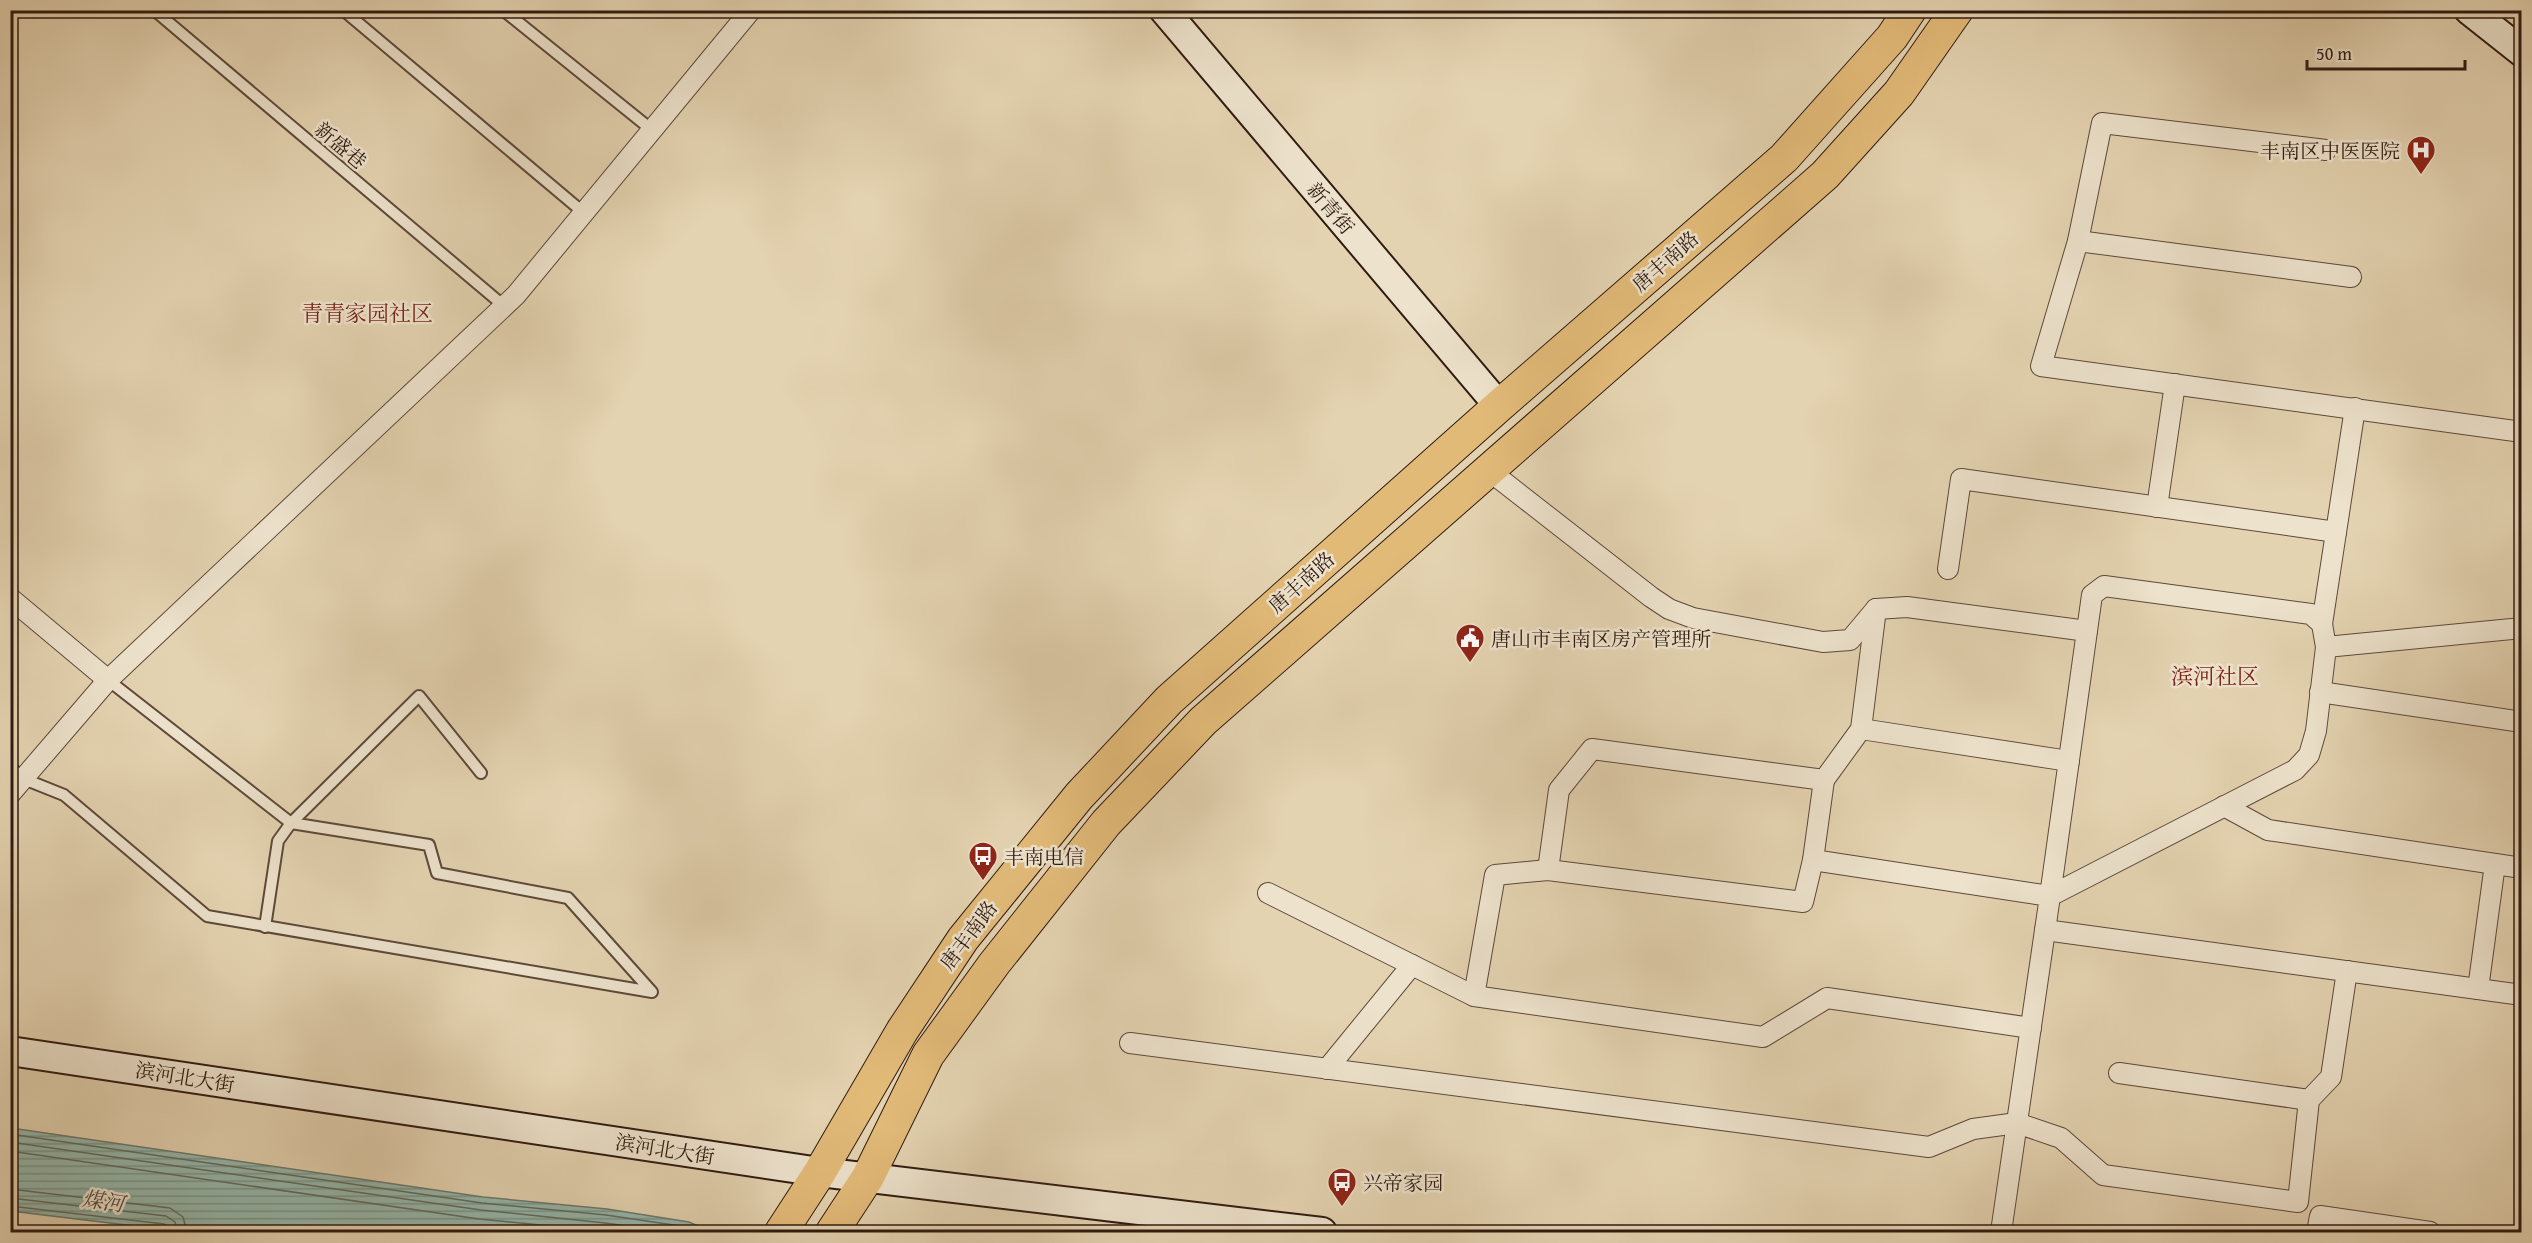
<svg xmlns="http://www.w3.org/2000/svg" width="2532" height="1243" viewBox="0 0 2532 1243" font-family="'Gentium Book Plus','Noto Serif SC',serif">
  <defs>
    <pattern id="water-rules" width="6" height="5" patternUnits="userSpaceOnUse" patternTransform="scale(1.5)"><rect width="6" height="5" fill="#95b8ac"/><path d="M0 2.5h6" fill="none" stroke="#7a958b"/></pattern>
  </defs>
  <rect width="100%" height="100%" fill="#e4d3b1"/>
  <filter id="stains"><feTurbulence type="fractalNoise" baseFrequency=".00333" numOctaves="4"/><feColorMatrix values="0 0 0 0 .2 0 0 0 0 .09 0 0 0 0 .02 0 0 0 .5 -.17"/></filter>
  <radialGradient id="worn" r=".72"><stop offset=".6" stop-color="#630" stop-opacity="0"/><stop offset="1" stop-color="#630" stop-opacity=".3"/></radialGradient>
  <polygon fill="url(#water-rules)" stroke="#6d796e" stroke-width="1.5" points="11,1128 483,1197 607,1209 689,1222 712,1232 184,1232 11,1211"/>
  <g fill="none" stroke-linecap="round" stroke-linejoin="round">
    <g stroke="#626a5f" stroke-width="1.5">
      <polyline points="10,1134 482,1203 606,1215 687,1227 698,1232"/>
      <polyline points="10,1142 481,1210 605,1223 671,1232"/>
      <polyline points="10,1151 479,1219 611,1232"/>
      <polyline points="10,1189 170,1208 183,1217 187,1232"/>
      <polyline points="10,1198 166,1216 175,1222 178,1232"/>
      <polyline points="10,1206 164,1224 169,1227 170,1232"/>
    </g>
    <g stroke="#5d493a" stroke-width="14">
      <g id="lane">
        <polyline points="154,10 504,306"/>
        <polyline points="343,10 584,213"/>
        <polyline points="503,10 652,130"/>
        <polyline points="108,680 291,823 278,841 265,927"/>
        <polyline points="10,767 24,779 64,795 207,916 652,992 568,898 437,873 429,845 291,823"/>
        <polyline points="291,823 419,696 481,773"/>
      </g>
    </g>
    <g stroke="#5d493a" stroke-width="22">
      <g id="street">
        <polyline points="2078,241 2102,123 2326,150"/>
        <polyline points="2351,277 2078,241 2041,366 2522,432"/>
        <polyline points="1487,469 1651,597 1669,609 1693,618 1823,642 1850,640 1876,609 1907,607 2087,631"/>
        <polyline points="2157,507 2175,384"/>
        <polyline points="1948,569 1961,479 2336,532"/>
        <polyline points="10,598 108,680"/>
        <polyline points="2322,624 2355,408"/>
        <polyline points="2326,647 2522,628"/>
        <polyline points="2320,692 2522,722"/>
        <polyline points="1861,729 2069,761"/>
        <polyline points="10,794 108,680 516,295 751,10"/>
        <polyline points="2224,806 2268,830 2522,868"/>
        <polyline points="1813,860 2050,896 2092,595 2104,586 2311,614 2322,624 2326,647 2316,731 2309,755 2295,770 2050,896 2001,1232"/>
        <polyline points="1548,870 1559,790 1592,749 1824,780 1861,729 1876,609"/>
        <polyline points="1268,893 1474,996 1763,1037 1827,998 2031,1028"/>
        <polyline points="2045,930 2522,995"/>
        <polyline points="2478,989 2495,864"/>
        <polyline points="1474,996 1495,875 1548,870 1803,902 1813,860 1824,780"/>
        <polyline points="1130,1043 1929,1147 1973,1129 2017,1123 2061,1138 2103,1175 2298,1202 2309,1100 2331,1077 2347,971"/>
        <polyline points="1327,1069 1412,965"/>
        <polyline points="2119,1073 2309,1100"/>
        <polyline points="2317,1232 2320,1216 2430,1232"/>
      </g>
    </g>
    <g stroke="#301b12" stroke-width="32">
      <g id="secondary">
        <polyline points="1164,10 1499,406"/>
        <polyline points="2469,10 2522,52"/>
        <polyline points="10,1051 820,1172 1322,1232"/>
      </g>
    </g>
    <g stroke="#301b12" stroke-width="34">
      <g id="primary">
        <polyline points="781,1232 820,1172 902,1031 963,939 1079,796 1169,700 1499,406 1784,158 1892,37 1910,10"/>
        <polyline points="832,1232 868,1177 928,1055 994,964 1106,823 1203,721 1825,175 1899,93 1957,10"/>
      </g>
    </g>
    <use href="#lane" stroke="#ede2cc" stroke-width="10"/>
    <use href="#street" stroke="#ede2cc" stroke-width="20"/>
    <use href="#secondary" stroke="#ede2cc" stroke-width="28"/>
    <use href="#primary" stroke="#e2ba78" stroke-width="32"/>
  </g>
  <defs>
    <g id="hospital-pin" transform="scale(1.5)"><path d="M0 17L-7.5 6A9.5 9.5 0 1 1 7.5 6Z" fill="#8f2418" stroke="#ede2cc"/><path d="M-5-5h3v3.5h4V-5h3V5h-3V1.5h-4V5h-3Z" fill="#fff"/></g>
    <g id="civic-pin" transform="scale(1.5)"><path d="M0 17L-7.5 6A9.5 9.5 0 1 1 7.5 6Z" fill="#8f2418" stroke="#ede2cc"/><path d="M-.6-6.5H3V-4.5H.6V-3L4-1V1h2V6H-6V1h2V-1L-.6-3ZM-1.2 2.5V6h2.4V2.5Z" fill="#fff"/></g>
    <g id="bus-pin" transform="scale(1.5)"><path d="M0 17L-7.5 6A9.5 9.5 0 1 1 7.5 6Z" fill="#8f2418" stroke="#ede2cc"/><path d="M-5-6H5V4H4V6H2V4H-2V6H-4V4H-5ZM-3.5-4V0h7V-4ZM-3.5 1.2v1.5H-2V1.2ZM2 1.2v1.5H3.5V1.2Z" fill="#fff"/></g>
  </defs>
  <g fill-rule="evenodd">
    <use href="#hospital-pin" x="2421" y="150"/>
    <use href="#civic-pin" x="1470" y="638"/>
    <use href="#bus-pin" x="983" y="856"/>
    <use href="#bus-pin" x="1342" y="1182"/>
  </g>
  <g text-anchor="middle" dominant-baseline="central" stroke-width="5" stroke-linejoin="round" paint-order="stroke">
    <g font-size="20" fill="#301b12" stroke="#ede2cc">
      <text transform="translate(341 145) rotate(40)">新盛巷</text>
      <text transform="translate(1331 208) rotate(50)">新青街</text>
      <text transform="translate(1665 261) rotate(-41)">唐丰南路</text>
      <text transform="translate(1301 582) rotate(-42)">唐丰南路</text>
      <text transform="translate(968 935) rotate(-53)">唐丰南路</text>
      <text transform="translate(185 1077) rotate(9)">滨河北大街</text>
      <text transform="translate(665 1149) rotate(9)">滨河北大街</text>
    </g>
    <g font-size="20" fill="#301b12" stroke="#ede2cc" text-anchor="start">
      <text x="2400" y="150" text-anchor="end">丰南区中医医院</text>
      <text x="1491" y="638">唐山市丰南区房产管理所</text>
      <text x="1004" y="856">丰南电信</text>
      <text x="1363" y="1182">兴帝家园</text>
    </g>
    <g font-size="21" font-style="italic" fill="#4e4a40" stroke="#ede2cc">
      <text transform="translate(103 1201) rotate(8)">煤河</text>
    </g>
    <g font-size="22" fill="#7a1f14" stroke="#ede2cc">
      <text x="367" y="313">青青家园社区</text>
      <text x="2215" y="676">滨河社区</text>
    </g>
  </g>
  <rect width="2532" height="1243" fill="none" stroke="#e4d3b1" stroke-width="36"/>
  <rect x="12" y="12" width="2508" height="1219" fill="none" stroke="#301b12" stroke-width="3"/>
  <rect x="18" y="18" width="2496" height="1207" fill="none" stroke="#301b12" stroke-width="1.5"/>
  <path d="M2307 60v9h158v-9" fill="none" stroke="#301b12" stroke-width="3"/>
  <text x="2316" y="60" font-size="18" fill="#301b12" stroke="#ede2cc" stroke-width="4.5" paint-order="stroke">50 m</text>
  <rect width="100%" height="100%" filter="url(#stains)"/>
  <rect width="100%" height="100%" fill="url(#worn)"/>
</svg>
